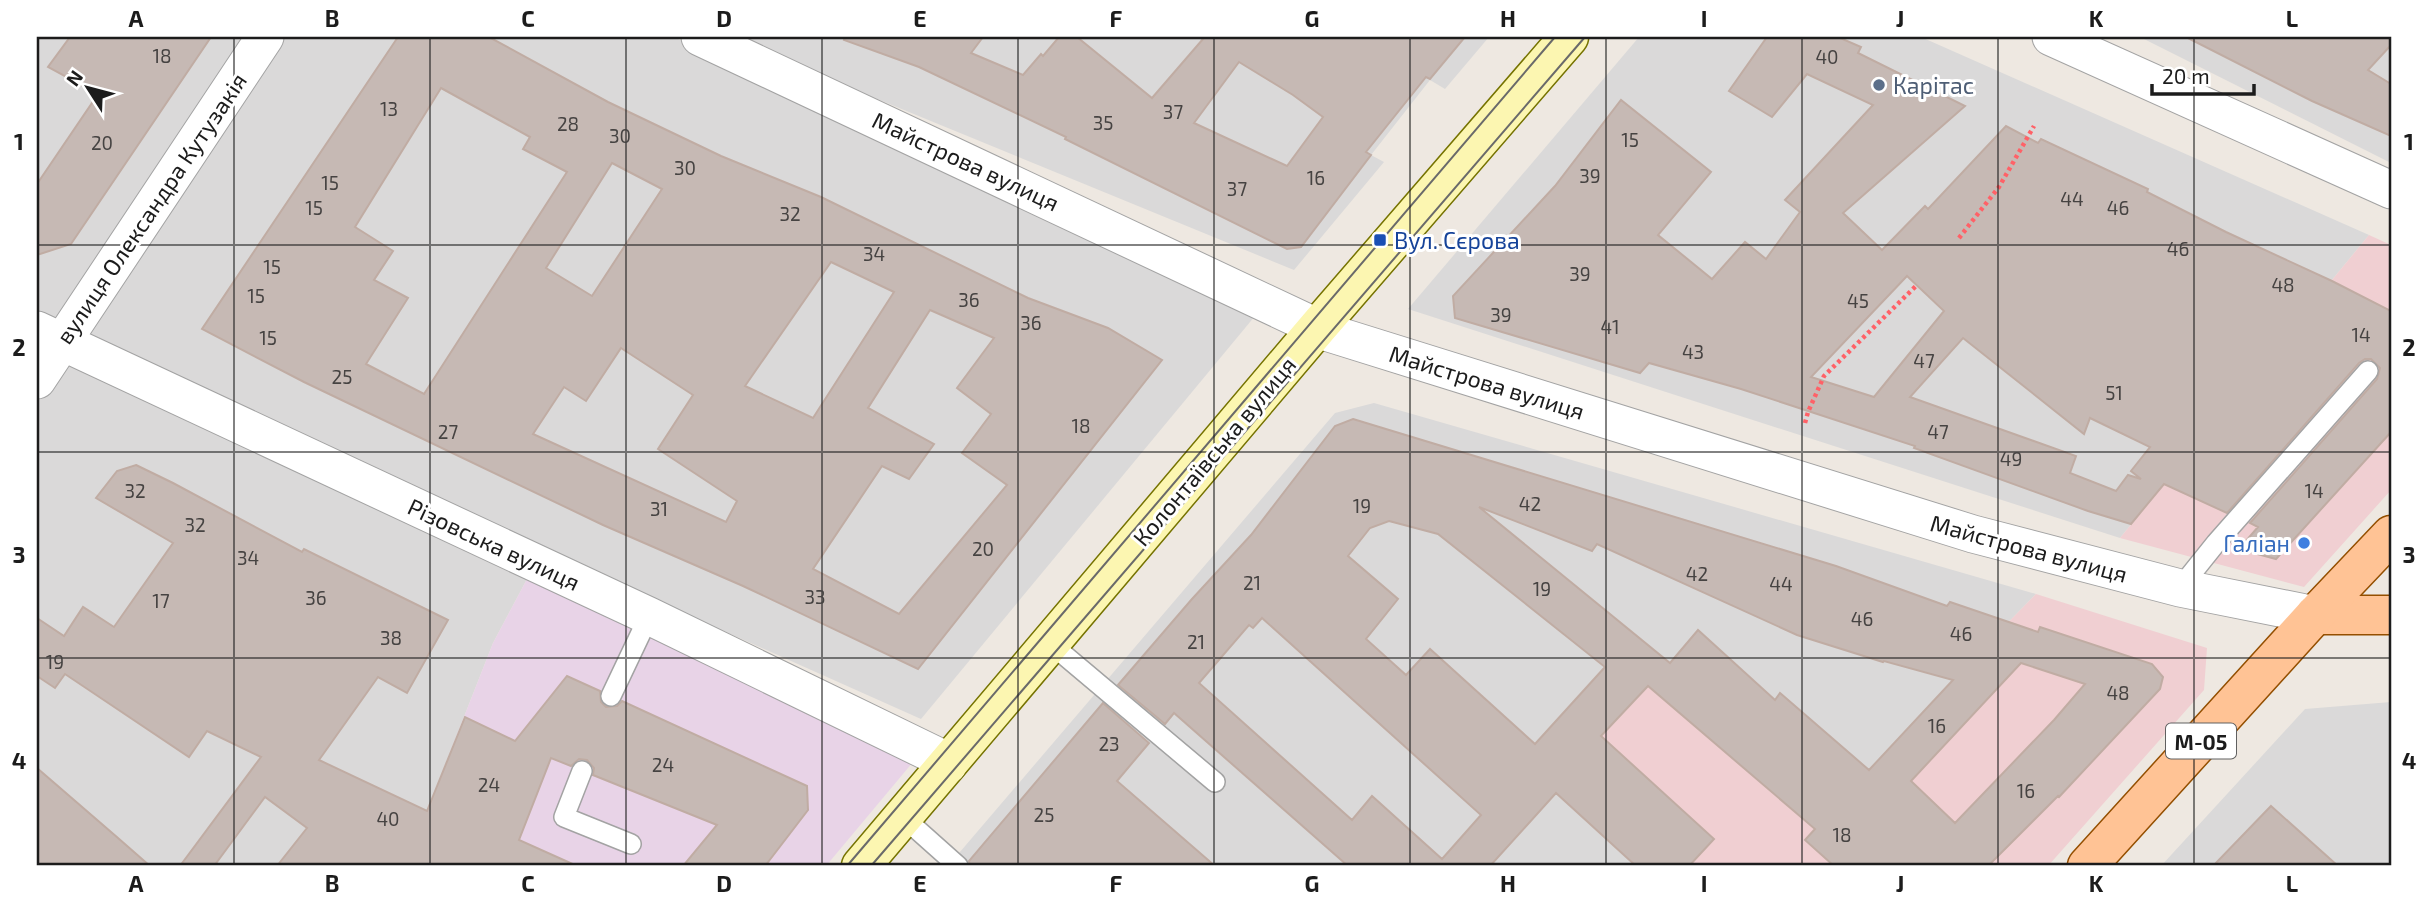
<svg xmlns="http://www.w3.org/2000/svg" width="2428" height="903" viewBox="0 0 2428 903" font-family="'Exo 2',sans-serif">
  <rect width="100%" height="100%" fill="#eee8e1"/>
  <g fill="#dad9d9">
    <polygon points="37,37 260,37 61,334 37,322"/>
    <polygon points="270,37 674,37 1255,316 921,719 72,340"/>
    <polygon points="726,37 1489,37 1445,89 1430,80 1371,155 1384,162 1294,270"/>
    <polygon points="1639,37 1921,37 2369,235 2120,538 1408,309"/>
    <polygon points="2140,37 2391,37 2391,163"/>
    <polygon points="63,347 535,564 493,643 427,811 412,852 369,826 333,866 37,866 37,385"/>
    <polygon points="1374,403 2036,594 1987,644 1840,802 1649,687 1637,697 1552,789 1636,866 948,866 1335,413"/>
    <polygon points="2391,702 2391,866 2161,866 2305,709"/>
  </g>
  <g fill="#f0cfd2">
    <polygon points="2369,235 2391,245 2391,490 2304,587 2120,538"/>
    <polygon points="2036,594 2207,648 2204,690 2048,866 1636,866 1552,790 1672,661 1840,802 1987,644"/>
  </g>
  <polygon fill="#e8d3e7" points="535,564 913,762 826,866 407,866 427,811 493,643"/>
  <g fill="#c6b9b4" stroke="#c0aca3" stroke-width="2" fill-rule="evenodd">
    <polygon points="70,37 211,37 71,244 37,255 37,184 98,94 48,67"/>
    <path d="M398,37H489L608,102L721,156L821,197L1028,298L1108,328L1162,360L918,669L743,586L603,525L304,382L202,329ZM441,88L530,137L523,149L567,172L424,394L366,364L408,298L374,280L393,251L355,227ZM612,163L662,189L592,296L546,268ZM831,262L894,292L813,418L745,386ZM930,310L994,338L957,388L991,414L962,453L1007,485L899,614L813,569L882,466L909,479L934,444L868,408ZM621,348L693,395L658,449L737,501L726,522L533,434L564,387L586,401Z"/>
    <path d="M845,37H983L971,53L1023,75L1041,54L1043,56L1059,37H1077L1152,98L1203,39L1199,37H1465L1430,79L1426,77L1366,152L1371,155L1301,247L1287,249L1065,139L1066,137L919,67L844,40ZM1239,62L1293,95L1323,117L1287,166L1194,123Z"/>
    <path d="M1767,37H1838L1861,47L1858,53L1965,106L1843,213L1882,250L1925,206L1928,209L2006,126L2038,143L2041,139L2148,189L2147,192L2226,232L2332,281L2391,311V432L2276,559L2239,549L2258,527L2250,523L2377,379L2380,368L2371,359H2365L2359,363L2227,513L2164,484L2131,524L2088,511L1914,448L1915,446L1741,389L1649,363L1640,373L1455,318L1453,296L1555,186L1621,100L1711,172L1658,235L1712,279L1745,242L1766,259L1800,212L1785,200L1873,105L1807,74L1772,117L1729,91ZM1907,276L1944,311L1874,397L1811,377ZM1963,338L2084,434L2090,418L2150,447L2131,471L2141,479L2128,475L2116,491L2070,473L2076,456L1910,397Z"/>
    <polygon points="2186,37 2391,37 2391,45 2368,70 2391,84 2391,136 2312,101"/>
    <path d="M1353,419L1836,566L1947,606L1950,602L2038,632L2040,627L2152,664L2163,677L2160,689L2059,797L2058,796L1988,866H1834L1805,840L1815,829L1648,686L1601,736L1714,839L1689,866H1636L1556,793L1490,866H1348L1174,713L1165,724L1118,685L1192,599L1251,535L1335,426ZM1479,507L1592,551L1597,544L1797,635L1883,662L1884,661L1953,680L1869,770L1780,693L1775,700L1698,630L1670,663ZM1389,521L1438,534L1605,667L1535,744L1430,649L1406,675L1366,639L1398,599L1348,556L1370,528ZM1262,618L1481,815L1442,859L1372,796L1352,820L1199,683L1249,625L1253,628ZM2021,663L2085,684L2054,720L1955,823L1911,781Z"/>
    <polygon points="136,465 173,483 302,552 304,549 448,620 407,693 378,677 319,760 427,811 465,717 515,741 567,676 600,691 601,702 606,707 617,706 622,701 807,786 808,810 765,866 683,866 717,825 593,775 594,768 587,760 579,759 571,766 551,758 519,840 577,866 277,866 307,828 265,797 214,866 180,866 261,757 207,731 189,757 65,674 55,688 37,676 37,618 64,636 83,607 114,627 173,543 96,498 117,471"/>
    <polygon points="1103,703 1149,743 1117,781 1215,866 970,866 969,861"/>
    <polygon points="37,768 118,838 150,866 37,866"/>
    <polygon points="2271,806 2338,866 2213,866"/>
  </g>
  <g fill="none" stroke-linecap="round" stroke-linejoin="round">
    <g stroke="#a3a3a3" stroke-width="22">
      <g id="service">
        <polyline points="2180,588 2216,543 2368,371"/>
        <polyline points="1051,644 1215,782"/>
        <polyline points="611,696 649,616"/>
        <polyline points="582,771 564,817 631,844"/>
        <polyline points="903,817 958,866"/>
      </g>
    </g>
    <g stroke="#a3a3a3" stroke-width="39">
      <g id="minor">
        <polyline points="700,37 1329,333 1973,534 2180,588 2315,615"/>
        <polyline points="2051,37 2391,190"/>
        <polyline points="37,330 649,616 941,758 948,765"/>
        <polyline points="37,380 265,37"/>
      </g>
    </g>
    <g stroke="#767300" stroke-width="41">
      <polyline id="secondary" points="861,866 1318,327 1569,37"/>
    </g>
    <g stroke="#944f00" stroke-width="41">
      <g id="primary">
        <polyline points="2315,615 2391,615"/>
        <polyline points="2087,866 2315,615 2391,535"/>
      </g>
    </g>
    <g stroke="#ff6167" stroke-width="4.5" stroke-dasharray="3.5 3.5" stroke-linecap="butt">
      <polyline points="1959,238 1999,187 2034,126"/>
      <polyline points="1805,423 1808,412 1824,376 1917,285"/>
    </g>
    <use href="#service" stroke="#fff" stroke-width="19"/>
    <use href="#minor" stroke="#fff" stroke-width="37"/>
    <use href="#secondary" stroke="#fcf6b1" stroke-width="38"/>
    <use href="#primary" stroke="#ffc395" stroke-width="38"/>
    <g stroke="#6a6a6a" stroke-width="2">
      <polyline points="847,866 1555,37"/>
      <polyline points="871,866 1585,37"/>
    </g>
  </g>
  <path fill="none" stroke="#1c1c1c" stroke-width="2" stroke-opacity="0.55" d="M234,37V866M430,37V866M626,37V866M822,37V866M1018,37V866M1214,37V866M1410,37V866M1606,37V866M1802,37V866M1998,37V866M2194,37V866M37,245H2391M37,452H2391M37,658H2391"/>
  <circle fill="#5c6f8a" stroke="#fff" stroke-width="2.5" cx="1879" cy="85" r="7"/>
  <rect fill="#1a4fb4" stroke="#fff" stroke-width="2.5" x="1373" y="233" width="14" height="14" rx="3.5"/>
  <circle fill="#3f7fe0" stroke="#fff" stroke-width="2.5" cx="2304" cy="543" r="7"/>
  <g text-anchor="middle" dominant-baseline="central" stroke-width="6" stroke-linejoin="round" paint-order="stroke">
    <g font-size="19" fill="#464342">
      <text x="162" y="55">18</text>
      <text x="1827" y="56">40</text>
      <text x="389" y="108">13</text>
      <text x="1173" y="111">37</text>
      <text x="1103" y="122">35</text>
      <text x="568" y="123">28</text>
      <text x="620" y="135">30</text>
      <text x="1630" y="139">15</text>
      <text x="102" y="142">20</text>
      <text x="685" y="167">30</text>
      <text x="1590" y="175">39</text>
      <text x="1316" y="177">16</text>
      <text x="330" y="182">15</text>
      <text x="1237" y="188">37</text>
      <text x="2072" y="198">44</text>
      <text x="314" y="207">15</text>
      <text x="2118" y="207">46</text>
      <text x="790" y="213">32</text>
      <text x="2178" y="248">46</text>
      <text x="874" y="253">34</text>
      <text x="272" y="266">15</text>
      <text x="1580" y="273">39</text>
      <text x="2283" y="284">48</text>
      <text x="256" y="295">15</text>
      <text x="969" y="299">36</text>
      <text x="1858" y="300">45</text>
      <text x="1501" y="314">39</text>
      <text x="1031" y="322">36</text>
      <text x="1610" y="326">41</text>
      <text x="2361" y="334">14</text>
      <text x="268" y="337">15</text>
      <text x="1693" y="351">43</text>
      <text x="1924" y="360">47</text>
      <text x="342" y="376">25</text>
      <text x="2114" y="392">51</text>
      <text x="1081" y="425">18</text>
      <text x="448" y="431">27</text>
      <text x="1938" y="431">47</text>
      <text x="2011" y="458">49</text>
      <text x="135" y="490">32</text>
      <text x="2314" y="490">14</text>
      <text x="1530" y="503">42</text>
      <text x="1362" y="505">19</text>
      <text x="659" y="508">31</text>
      <text x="195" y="524">32</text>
      <text x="983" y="548">20</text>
      <text x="248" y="557">34</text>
      <text x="1697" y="573">42</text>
      <text x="1252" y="582">21</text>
      <text x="1781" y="583">44</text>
      <text x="1542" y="588">19</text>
      <text x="815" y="596">33</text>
      <text x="316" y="597">36</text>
      <text x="161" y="600">17</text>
      <text x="1862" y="618">46</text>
      <text x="1961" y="633">46</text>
      <text x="391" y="637">38</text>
      <text x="1196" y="641">21</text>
      <text x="55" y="661">19</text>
      <text x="2118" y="692">48</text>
      <text x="1937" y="725">16</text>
      <text x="1109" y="743">23</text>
      <text x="663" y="764">24</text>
      <text x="489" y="784">24</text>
      <text x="2026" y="790">16</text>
      <text x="1044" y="814">25</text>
      <text x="388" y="818">40</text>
      <text x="1842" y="834">18</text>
    </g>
    <rect fill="#fff" stroke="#606060" stroke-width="2" x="2166" y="723.5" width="70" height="35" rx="5"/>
    <g font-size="21" font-weight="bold" fill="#1c1c1c">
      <text x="2201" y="741">М-05</text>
    </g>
    <g font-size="23" fill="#4e5e75" stroke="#fff" text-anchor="start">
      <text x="1893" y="85">Карітас</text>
    </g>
    <g font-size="23" fill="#1c1c1c" stroke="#fff">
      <text transform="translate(966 161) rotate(25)">Майстрова вулиця</text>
      <text transform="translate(151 208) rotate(-56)">вулиця Олександра Кутузакія</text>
      <text transform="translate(1487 382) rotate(17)">Майстрова вулиця</text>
      <text transform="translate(1214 451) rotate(-50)">Колонтаївська вулиця</text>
      <text transform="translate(494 544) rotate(25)">Різовська вулиця</text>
      <text transform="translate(2029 548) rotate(15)">Майстрова вулиця</text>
    </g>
    <g font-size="23" fill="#164399" stroke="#fff" text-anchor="start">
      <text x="1394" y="240">Вул. Сєрова</text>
    </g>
    <g font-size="23" fill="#366cbe" stroke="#fff" text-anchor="end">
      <text x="2290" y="543">Галіан</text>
    </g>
  </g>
  <rect width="2428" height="903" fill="none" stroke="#ffffff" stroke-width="77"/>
  <g transform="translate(88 88) rotate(306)" stroke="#ffffff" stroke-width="5" paint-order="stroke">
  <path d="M0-5L12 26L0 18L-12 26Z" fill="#1c1c1c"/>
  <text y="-10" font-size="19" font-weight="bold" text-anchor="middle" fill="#1c1c1c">N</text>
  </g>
  <path d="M2152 84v10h102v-10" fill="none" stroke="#1c1c1c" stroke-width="3.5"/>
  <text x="2162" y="84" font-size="21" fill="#1c1c1c" stroke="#ffffff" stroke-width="5" paint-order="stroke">20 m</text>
  <rect x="38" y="38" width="2352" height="826" fill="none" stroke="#1c1c1c" stroke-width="2.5"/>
  <g font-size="23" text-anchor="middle" font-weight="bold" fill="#1c1c1c">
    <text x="136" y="27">A</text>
    <text x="332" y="27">B</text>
    <text x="528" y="27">C</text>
    <text x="724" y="27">D</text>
    <text x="920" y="27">E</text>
    <text x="1116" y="27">F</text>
    <text x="1312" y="27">G</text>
    <text x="1508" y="27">H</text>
    <text x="1704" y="27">I</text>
    <text x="1900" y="27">J</text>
    <text x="2096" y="27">K</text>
    <text x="2292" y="27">L</text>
    <text x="19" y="150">1</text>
    <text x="2409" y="150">1</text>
    <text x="19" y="356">2</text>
    <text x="2409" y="356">2</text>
    <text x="19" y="563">3</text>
    <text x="2409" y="563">3</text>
    <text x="19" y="769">4</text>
    <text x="2409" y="769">4</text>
    <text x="136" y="892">A</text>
    <text x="332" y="892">B</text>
    <text x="528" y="892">C</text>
    <text x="724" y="892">D</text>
    <text x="920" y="892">E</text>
    <text x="1116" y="892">F</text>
    <text x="1312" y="892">G</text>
    <text x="1508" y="892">H</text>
    <text x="1704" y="892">I</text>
    <text x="1900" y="892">J</text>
    <text x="2096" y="892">K</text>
    <text x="2292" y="892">L</text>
  </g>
</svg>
